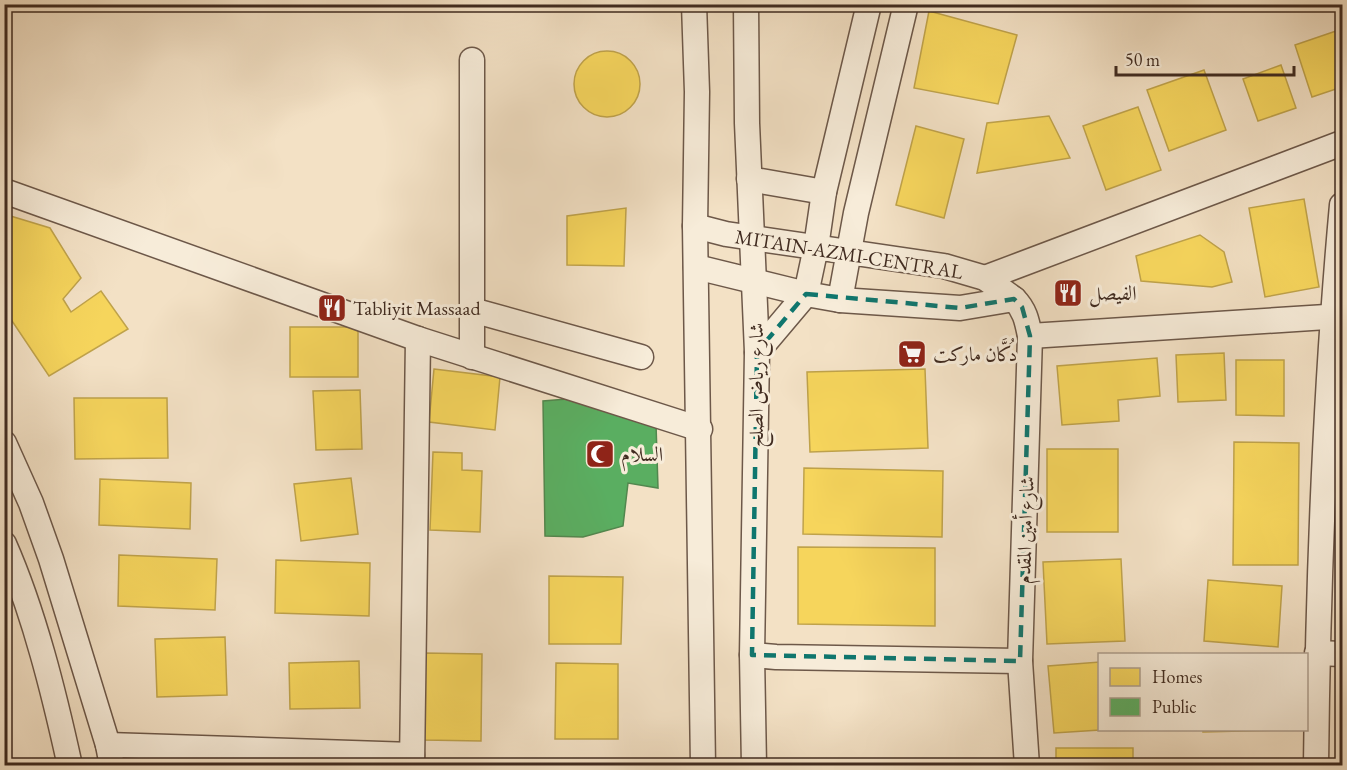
<svg xmlns="http://www.w3.org/2000/svg" width="1347" height="770" viewBox="0 0 1347 770" font-family="'EB Garamond',Amiri,serif">
  <rect width="100%" height="100%" fill="#f3e1c5"/>
  <filter id="stains"><feTurbulence type="fractalNoise" baseFrequency=".00333" numOctaves="4"/><feColorMatrix values="0 0 0 0 .2 0 0 0 0 .09 0 0 0 0 .02 0 0 0 .5 -.17"/></filter>
  <radialGradient id="worn" r=".72"><stop offset=".6" stop-color="#630" stop-opacity="0"/><stop offset="1" stop-color="#630" stop-opacity=".3"/></radialGradient>
  <g fill="#f6d55c" stroke="#bfa24a" stroke-width="1.5">
    <polygon points="929,11 1017,35 998,104 914,88"/>
    <polygon points="1336,31 1342,52 1342,87 1312,97 1295,45"/>
    <circle cx="607" cy="84" r="33"/>
    <polygon points="1281,65 1296,108 1258,121 1243,79"/>
    <polygon points="1204,70 1226,130 1169,151 1147,90"/>
    <polygon points="1138,107 1161,170 1106,190 1083,126"/>
    <polygon points="1049,116 1070,158 977,173 987,123"/>
    <polygon points="916,126 964,139 944,218 896,205"/>
    <polygon points="1304,199 1319,287 1265,297 1249,208"/>
    <polygon points="626,208 624,266 567,265 567,216"/>
    <polygon points="4,214 50,228 81,278 63,299 71,312 101,291 128,329 49,376 4,309"/>
    <polygon points="1200,235 1224,252 1232,282 1212,287 1141,281 1136,256"/>
    <rect x="290" y="327" width="68" height="50"/>
    <polygon points="1224,353 1226,400 1178,402 1176,355"/>
    <polygon points="1157,358 1160,396 1118,400 1119,421 1062,425 1057,366"/>
    <polygon points="1236,360 1284,360 1284,416 1236,415"/>
    <polygon points="434,369 500,377 495,430 429,422"/>
    <polygon points="925,369 928,448 810,452 807,372"/>
    <polygon points="360,390 362,449 316,450 313,391"/>
    <polygon points="74,398 167,398 168,458 75,459"/>
    <polygon points="1234,442 1299,443 1298,565 1233,565"/>
    <rect x="1047" y="449" width="71" height="83"/>
    <polygon points="433,452 462,453 462,470 482,471 480,532 430,530"/>
    <polygon points="804,468 943,471 942,537 803,534"/>
    <polygon points="351,478 358,534 301,541 294,484"/>
    <polygon points="100,479 191,483 190,529 99,525"/>
    <polygon points="798,547 935,548 935,626 798,624"/>
    <polygon points="119,555 217,559 215,610 118,606"/>
    <polygon points="1121,559 1125,641 1047,644 1043,562"/>
    <polygon points="276,560 370,563 369,616 275,613"/>
    <polygon points="549,576 623,577 621,644 549,644"/>
    <polygon points="1208,580 1282,586 1278,647 1204,641"/>
    <polygon points="225,637 227,695 157,697 155,639"/>
    <polygon points="424,653 482,654 481,741 424,740"/>
    <polygon points="359,661 360,708 290,709 289,663"/>
    <polygon points="1100,662 1100,730 1054,733 1048,666"/>
    <polygon points="556,663 618,664 618,739 555,739"/>
    <polygon points="1203,730 1279,730 1203,732"/>
    <rect x="1056" y="748" width="77" height="18"/>
    <polygon points="1283,759 1283,766 1190,766 1189,764"/>
  </g>
  <polygon fill="#5aae61" stroke="#52874e" stroke-width="1.5" points="579,398 656,424 658,488 628,483 623,526 583,537 545,536 543,401"/>
  <g fill="none" stroke-linecap="round" stroke-linejoin="round">
    <g stroke="#6d5849" stroke-width="27">
      <g id="minor">
        <polyline points="694,4 697,92 695,226 703,766"/>
        <polyline points="746,4 747,123 757,352 752,655 754,766"/>
        <polyline points="472,60 472,357"/>
        <polyline points="749,179 824,192"/>
        <polyline points="4,191 418,339 700,429"/>
        <polyline points="695,226 726,234 944,266 985,278 1014,299 960,308 840,300 806,294 696,267"/>
        <polyline points="985,278 1342,143"/>
        <path d="M1014,299C1025,310 1027,321 1030,336L1020,661L1027,766"/>
        <polyline points="840,300 856,213 906,4"/>
        <polyline points="472,310 641,357"/>
        <polyline points="1030,336 1342,316"/>
        <polyline points="757,352 806,294 816,247 824,192 869,4"/>
        <polyline points="4,443 31,503 51,559 108,745 112,766"/>
        <path d="M4,544C34,612 54,693 70,766"/>
        <polyline points="1317,653 1342,654"/>
        <polyline points="752,655 776,657 1020,661"/>
        <polyline points="108,745 412,755"/>
        <polyline points="412,766 418,339"/>
        <path d="M1316,766C1318,579 1325,391 1342,205"/>
      </g>
    </g>
    <use href="#minor" stroke="#f7ecd9" stroke-width="24"/>
  </g>
  <path fill="none" stroke="#0f766e" stroke-width="4.5" stroke-dasharray="12 8" stroke-linejoin="round" d="M806,294L960,308L1014,299L1022,307L1030,336L1020,661L752,655L757,352Z"/>
  <defs>
    <g id="restaurant-square" transform="scale(1.5)"><rect x="-9" y="-9" width="18" height="18" rx="4" fill="#8f2418" stroke="#f7ecd9"/><path d="M-5-6h1v4h1v-4h1v4h1v-4h1v5L-1.5 .5V6h-2V.5L-5-1ZM5-6V6H3V1.5H1.5Q1.5-4 5-6Z" fill="#fff"/></g>
    <g id="supermarket-square" transform="scale(1.5)"><rect x="-9" y="-9" width="18" height="18" rx="4" fill="#8f2418" stroke="#f7ecd9"/><path d="M-6-5.5h2.5l.6 2H6L4.5 2H-2.5L-4.4-4H-6ZM-1.5 3.2a1.3 1.3 0 1 0 .1 0ZM3 3.2a1.3 1.3 0 1 0 .1 0Z" fill="#fff"/></g>
    <g id="mosque-square" transform="scale(1.5)"><rect x="-9" y="-9" width="18" height="18" rx="4" fill="#8f2418" stroke="#f7ecd9"/><path d="M3.5-4.9A6 6 0 1 0 3.5 4.9A5 5 0 1 1 3.5-4.9Z" fill="#fff"/></g>
  </defs>
  <g fill-rule="evenodd">
    <use href="#restaurant-square" x="1068" y="293"/>
    <use href="#restaurant-square" x="332" y="308"/>
    <use href="#supermarket-square" x="912" y="354"/>
    <use href="#mosque-square" x="600" y="454"/>
  </g>
  <g text-anchor="middle" dominant-baseline="central" stroke-width="6" stroke-linejoin="round" paint-order="stroke">
    <g font-size="20" fill="#402b20" stroke="#f7ecd9">
      <text transform="translate(849 254) rotate(9)">MITAIN-AZMI-CENTRAL</text>
      <text transform="translate(756 385) rotate(-90)">شارع رياض الصلح</text>
      <text transform="translate(1025 530) rotate(-88)">شارع أمين المقدم</text>
    </g>
    <g font-size="20" fill="#402b20" stroke="#f7ecd9" text-anchor="start">
      <text x="1089" y="293">الفيصل</text>
      <text x="353" y="308">Tabliyit Massaad</text>
      <text x="933" y="354">دُكَّان ماركت</text>
      <text x="621" y="454">السلام</text>
    </g>
  </g>
  <rect width="1347" height="770" fill="none" stroke="#f3e1c5" stroke-width="24"/>
  <rect x="6" y="6" width="1335" height="758" fill="none" stroke="#402b20" stroke-width="3"/>
  <rect x="12" y="12" width="1323" height="746" fill="none" stroke="#402b20" stroke-width="1.5"/>
  <rect x="1098" y="653" width="210" height="78" fill="#f7ecd9" stroke="#ae9f8f" stroke-width="1.5"/>
  <rect x="1110" y="668" width="30" height="18" fill="#f6d55c" stroke="#ae9f8f" stroke-width="1.5"/>
  <text x="1152" y="683" font-size="18" fill="#402b20">Homes</text>
  <rect x="1110" y="698" width="30" height="18" fill="#5aae61" stroke="#ae9f8f" stroke-width="1.5"/>
  <text x="1152" y="713" font-size="18" fill="#402b20">Public</text>
  <path d="M1116 66v9h178v-9" fill="none" stroke="#402b20" stroke-width="3"/>
  <text x="1125" y="66" font-size="18" fill="#402b20" stroke="#f7ecd9" stroke-width="4.5" paint-order="stroke">50 m</text>
  <rect width="100%" height="100%" filter="url(#stains)"/>
  <rect width="100%" height="100%" fill="url(#worn)"/>
</svg>
